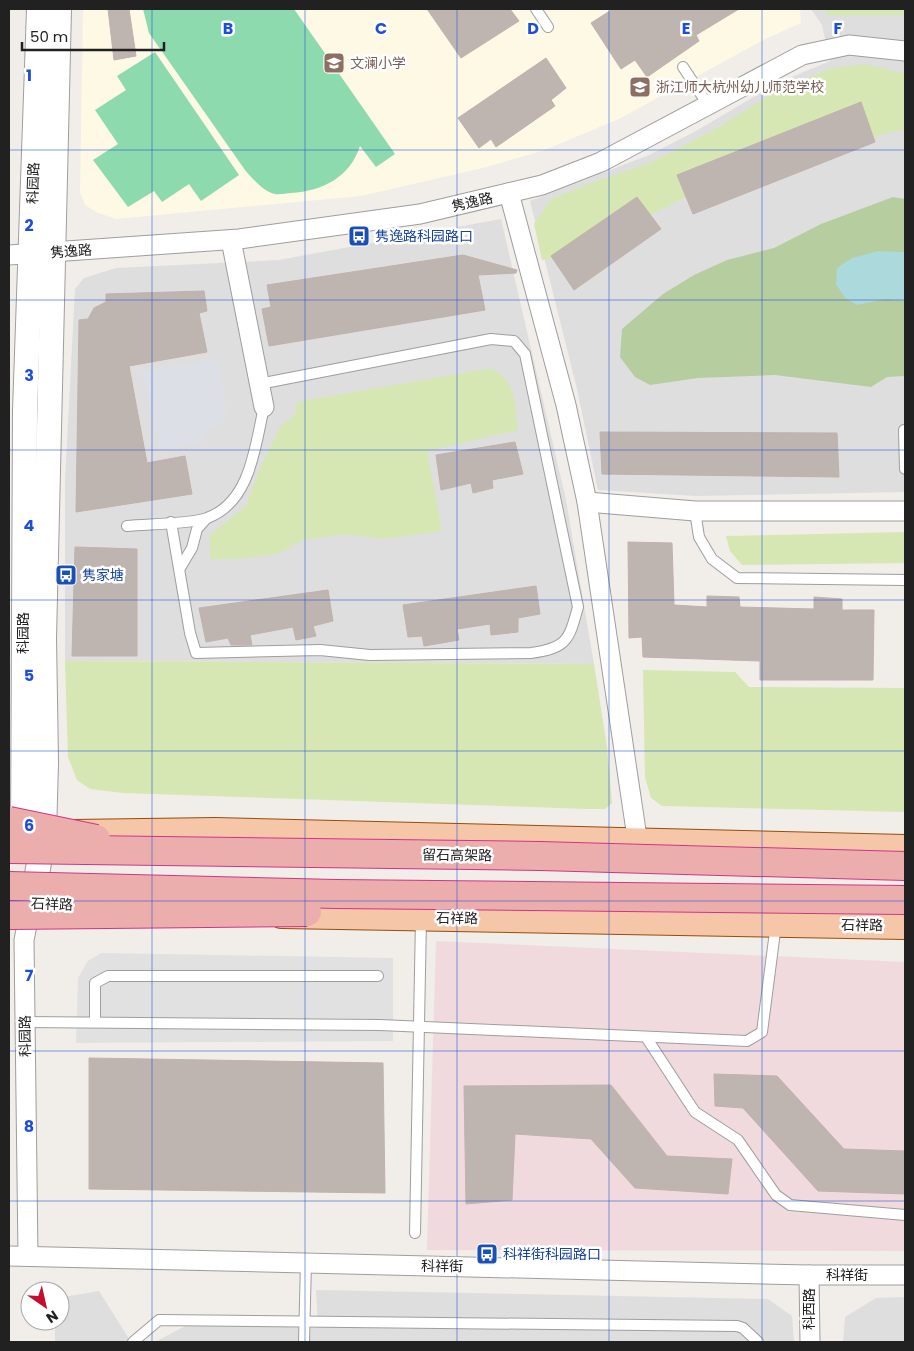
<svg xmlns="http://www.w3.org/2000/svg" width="914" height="1351" viewBox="0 0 914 1351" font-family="Poppins,'Noto Sans SC',sans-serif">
  <rect width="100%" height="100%" fill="#f1ede9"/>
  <g fill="#dfdede">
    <polygon points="811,9 905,9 905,492 696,496 598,490 577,389 530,201 649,155 696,131 777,83 830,61 822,25"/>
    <polygon points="501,219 566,500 594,664 65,661 65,480 75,289 84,278 116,268 279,260"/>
    <polygon points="316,1290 768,1299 792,1316 794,1342 155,1342 189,1324 318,1328"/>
    <polygon points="99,1291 131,1342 55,1342 55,1321 60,1321 60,1303 69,1296"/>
    <polygon points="905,1297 905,1342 843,1342 845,1317 876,1298"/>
  </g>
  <polygon fill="#f0dadd" points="436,941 905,962 905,1251 427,1250"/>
  <polygon fill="#fdf9e5" points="83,9 800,9 801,23 765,39 621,118 545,150 483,168 361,196 116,219 98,213 85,205 80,192"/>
  <g fill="#d6e7b3">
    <polygon points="825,9 905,9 905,15 827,15"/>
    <polygon points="865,64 905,74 905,130 890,132 702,201 697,191 573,255 542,260 534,224 550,200 585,185 650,163 712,131 780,89 829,69"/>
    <path d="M492,368C518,385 514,401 518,430L427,451L442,531L383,539L344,534L303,540L277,554L237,559H210V535L246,506L260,468L280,427L295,415L297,402Z"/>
    <polygon points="905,532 905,563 742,565 730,551 726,536"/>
    <polygon points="65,661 594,664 607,747 612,803 605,809 587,809 123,793 90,789 77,780 68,757"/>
    <polygon points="643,670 735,672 749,687 905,688 905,812 662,806 651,798 645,777"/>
  </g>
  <polygon fill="#b6cda0" points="893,197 905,199 905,376 887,377 871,387 775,375 698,378 650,385 635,377 620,357 622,329 663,294 694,275 727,260 774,248 821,224"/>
  <g fill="#8cdaae">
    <path d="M143,9H294L395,154L376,167L360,146C350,177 323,191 291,193C286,193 280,195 275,194C263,191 253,179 245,170L149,33Z"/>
    <polygon points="155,52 239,175 201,201 189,184 162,202 154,191 128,207 93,160 118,144 95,110 126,90 117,76"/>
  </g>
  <polygon fill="#e1e1e1" points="101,953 393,958 393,1041 76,1043 78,978 88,961"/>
  <polygon fill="#dddfe7" points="218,359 226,411 223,422 205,431 202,443 160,450 142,372"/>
  <polygon fill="#acd9db" points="878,251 905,252 905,301 885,299 857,305 845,298 836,284 837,268 852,258"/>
  <g fill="#beb5b1" stroke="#c2b1ac">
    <polygon points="108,9 129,9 136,56 114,60"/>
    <polygon points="427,9 510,9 519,21 461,58"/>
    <polygon points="613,9 739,9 696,35 699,41 647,77 635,60 621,69 591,23"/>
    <polygon points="546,58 566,88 551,100 555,106 496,147 491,139 479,148 458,118"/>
    <polygon points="861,102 875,142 693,214 677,175"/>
    <polygon points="637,197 661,229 574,290 551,256"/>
    <polygon points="463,255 517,270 516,273 478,275 485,310 269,346 262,309 271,307 267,285"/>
    <polygon points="204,291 207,311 199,313 207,352 129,366 147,463 185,456 192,494 76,512 79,320 88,319 94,308 106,302 106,294"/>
    <polygon points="600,432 837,433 839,477 602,474"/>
    <polygon points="515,442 523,474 492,480 493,488 473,493 471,483 441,490 436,455"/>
    <polygon points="628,542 672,543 674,605 707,607 707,596 739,597 740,607 814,609 814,597 842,599 842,610 874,610 873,680 760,680 760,661 643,657 642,637 629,638"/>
    <polygon points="75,547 137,549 137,656 72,656"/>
    <polygon points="536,586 540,614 518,618 518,632 491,635 490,624 457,629 459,640 424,646 422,636 408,637 403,605"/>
    <polygon points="328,590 333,621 313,626 316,636 296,640 293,627 250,635 252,645 231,645 228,638 206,642 199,608"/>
    <polygon points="89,1058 383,1063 385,1193 89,1189"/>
    <polygon points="714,1074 777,1076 844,1149 905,1151 905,1194 818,1191 743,1108 715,1106"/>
    <polygon points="611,1085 667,1156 732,1159 728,1194 635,1188 591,1139 515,1134 512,1200 466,1204 464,1086"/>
  </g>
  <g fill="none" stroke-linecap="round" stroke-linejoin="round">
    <g stroke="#9e9e9e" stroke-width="12">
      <g id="service">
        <polyline points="536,9 548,27"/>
        <polyline points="683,67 708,105"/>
        <polyline points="904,430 905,469"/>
        <polyline points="695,511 699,537 712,559 737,578 905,580"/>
        <path d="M171,522L190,633L196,653L320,650L370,655L531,653C567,648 569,640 578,607L525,354L514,341L491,339L259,384"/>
        <path d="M127,526C146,524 192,524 207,518C251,502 255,446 264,407"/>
        <polyline points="180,568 192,548 197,529 206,519"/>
        <polyline points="24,1022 380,1025 747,1041 762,1032 776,924"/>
        <polyline points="95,1022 95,983 108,976 378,976"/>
        <polyline points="646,1037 695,1112 738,1140 776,1195 790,1205 905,1215"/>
        <polyline points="415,1233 421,919"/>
        <polyline points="133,1342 159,1320 737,1326 743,1328 758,1342"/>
        <polyline points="304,1342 306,1262"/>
      </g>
    </g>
    <g stroke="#9e9e9e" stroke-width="21">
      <g id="minor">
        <polyline points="509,193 566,405 587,502 638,844"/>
        <polyline points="231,240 264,407"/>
        <polyline points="9,255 239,239 420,214 542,185 601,162 802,55 849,45 905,51"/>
        <polyline points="587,502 695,511 905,511"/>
        <polyline points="9,1256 809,1275 905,1275"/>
        <polyline points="28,1256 24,940 31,905"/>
        <polyline points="809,1275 810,1342"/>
      </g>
    </g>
    <g stroke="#9e9e9e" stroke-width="26">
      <g id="tertiary">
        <polyline points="23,842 25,411 39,9"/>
        <polyline points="32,903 44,834 46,763 44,638 59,9"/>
      </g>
    </g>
    <g stroke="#954e0a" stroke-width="30">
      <g id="primary">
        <polyline points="72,834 215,832 905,849"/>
        <polyline points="282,914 905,925"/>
      </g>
    </g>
    <use href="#service" stroke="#fff" stroke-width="10"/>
    <use href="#minor" stroke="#fff" stroke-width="19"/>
    <use href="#tertiary" stroke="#fff" stroke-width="24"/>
    <use href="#primary" stroke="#f6c6a8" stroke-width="28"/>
    <g stroke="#d13486" stroke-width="30" stroke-linecap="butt">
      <g id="trunk-bridge">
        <polyline points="9,821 96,839"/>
        <polyline points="9,849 540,856 905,866"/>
        <polyline points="9,886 336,894 905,900"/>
        <polyline points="9,915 307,912"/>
      </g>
    </g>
    <use href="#trunk-bridge" stroke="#ecaead" stroke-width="28"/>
  </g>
  <path fill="none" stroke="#1d4ed8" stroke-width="1" stroke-opacity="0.55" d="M152,9V1342M305,9V1342M457,9V1342M609,9V1342M762,9V1342M9,150H905M9,300H905M9,450H905M9,600H905M9,751H905M9,901H905M9,1051H905M9,1201H905"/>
  <defs>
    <g id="school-square" transform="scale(1.125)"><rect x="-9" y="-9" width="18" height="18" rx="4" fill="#8d6e63" stroke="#fff"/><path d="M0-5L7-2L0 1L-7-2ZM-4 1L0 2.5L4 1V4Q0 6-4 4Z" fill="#fff"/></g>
    <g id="bus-square" transform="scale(1.125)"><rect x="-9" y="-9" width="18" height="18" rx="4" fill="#1a4fb4" stroke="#fff"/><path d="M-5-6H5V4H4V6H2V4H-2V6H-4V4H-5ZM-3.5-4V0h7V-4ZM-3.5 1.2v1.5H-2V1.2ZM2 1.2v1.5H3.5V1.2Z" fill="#fff"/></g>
  </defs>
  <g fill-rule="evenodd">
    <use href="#school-square" x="334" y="63"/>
    <use href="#school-square" x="640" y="87"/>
    <use href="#bus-square" x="359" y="236"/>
    <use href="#bus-square" x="66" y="575"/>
    <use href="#bus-square" x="487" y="1254"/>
  </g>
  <g text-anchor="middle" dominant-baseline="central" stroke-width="5" stroke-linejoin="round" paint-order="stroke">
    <g font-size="14" fill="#785e54" stroke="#fff" text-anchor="start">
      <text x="350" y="63">文澜小学</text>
      <text x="656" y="87">浙江师大杭州幼儿师范学校</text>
    </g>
    <g font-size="14" fill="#212121" stroke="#fff">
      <text transform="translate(33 183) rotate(-88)">科园路</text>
      <text transform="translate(472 202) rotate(-13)">隽逸路</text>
      <text transform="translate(71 251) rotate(-4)">隽逸路</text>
      <text transform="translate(23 633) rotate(-90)">科园路</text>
      <text transform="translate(457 855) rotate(1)">留石高架路</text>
      <text transform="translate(52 904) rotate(2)">石祥路</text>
      <text transform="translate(457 918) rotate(1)">石祥路</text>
      <text transform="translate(862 925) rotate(1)">石祥路</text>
      <text transform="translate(25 1036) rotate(-91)">科园路</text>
      <text transform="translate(442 1266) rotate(1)">科祥街</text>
      <text x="847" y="1275">科祥街</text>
      <text transform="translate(809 1309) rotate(-90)">科西路</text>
    </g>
    <g font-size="14" fill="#164399" stroke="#fff" text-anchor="start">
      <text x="375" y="236">隽逸路科园路口</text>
      <text x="82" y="575">隽家塘</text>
      <text x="503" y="1254">科祥街科园路口</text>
    </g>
  </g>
  <g font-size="16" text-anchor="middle" font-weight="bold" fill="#1d4ed8" stroke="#fff" stroke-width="5" stroke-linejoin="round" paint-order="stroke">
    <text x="228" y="34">B</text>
    <text x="381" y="34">C</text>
    <text x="533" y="34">D</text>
    <text x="686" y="34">E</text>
    <text x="838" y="34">F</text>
    <text x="29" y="81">1</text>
    <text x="29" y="231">2</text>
    <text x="29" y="381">3</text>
    <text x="29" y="531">4</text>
    <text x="29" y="681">5</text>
    <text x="29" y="831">6</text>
    <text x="29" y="981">7</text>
    <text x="29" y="1132">8</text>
  </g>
  <rect width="914" height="1351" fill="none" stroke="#212121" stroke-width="20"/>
  <g transform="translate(45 1306) rotate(146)"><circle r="24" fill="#ffffff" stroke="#a6a6a6"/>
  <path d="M0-4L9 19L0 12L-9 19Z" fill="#c50d2e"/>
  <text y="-8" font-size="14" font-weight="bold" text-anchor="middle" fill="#212121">N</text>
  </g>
  <path d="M22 42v8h142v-8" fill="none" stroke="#212121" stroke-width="2.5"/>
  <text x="30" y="42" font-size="15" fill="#212121" stroke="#ffffff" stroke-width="4" paint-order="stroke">50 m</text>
</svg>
